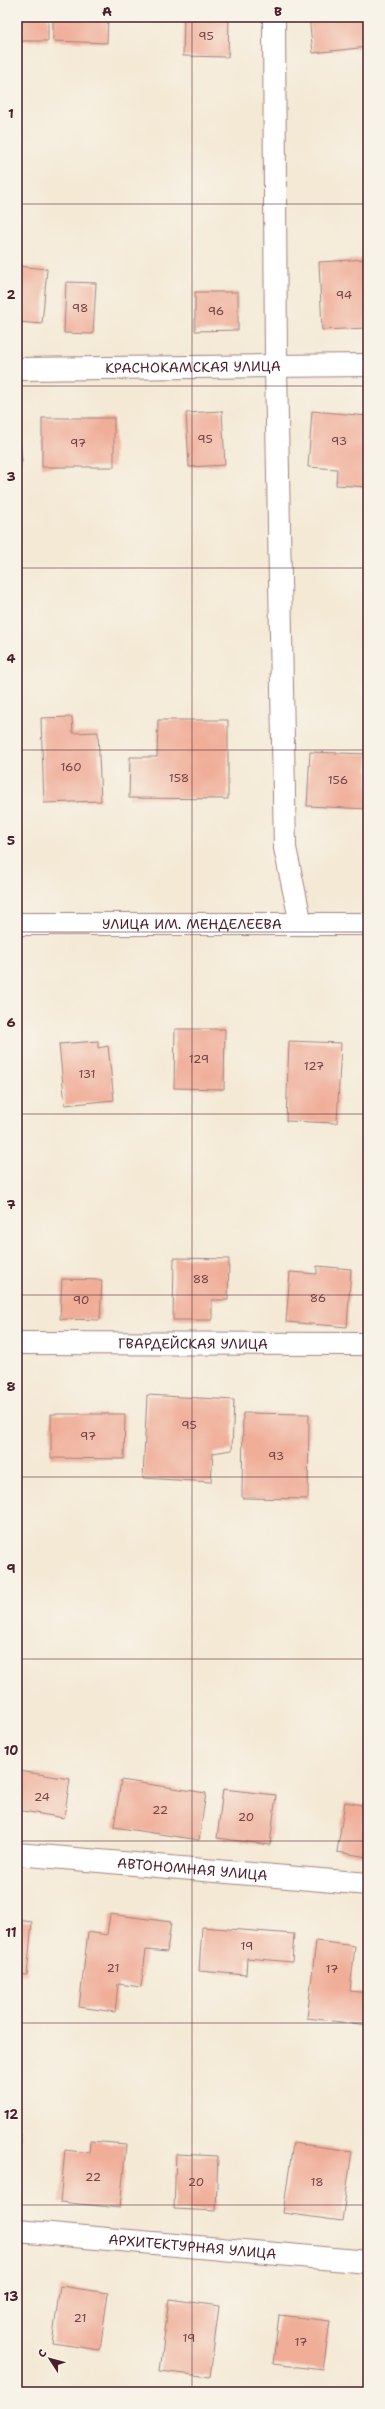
<svg xmlns="http://www.w3.org/2000/svg" width="385" height="2409" viewBox="0 0 385 2409" font-family="'Shantell Sans',sans-serif">
  <rect width="100%" height="100%" fill="#f7f3e8"/>
  <filter id="ink" filterUnits="userSpaceOnUse"><feTurbulence type="fractalNoise" baseFrequency=".025" numOctaves="2"/><feDisplacementMap in="SourceGraphic" scale="8" xChannelSelector="R" yChannelSelector="G"/><feConvolveMatrix kernelMatrix="1 2 1 2 8 2 1 2 1" color-interpolation-filters="sRGB"/></filter>
  <filter id="wash" filterUnits="userSpaceOnUse"><feTurbulence type="fractalNoise" baseFrequency=".012" numOctaves="4" result="noise"/><feDisplacementMap in="SourceGraphic" scale="16" xChannelSelector="R" yChannelSelector="G"/><feGaussianBlur stdDeviation="0.9" result="paint"/><feColorMatrix in="noise" values="0 0 0 0 0 0 0 0 0 0 0 0 0 0 0 0 0 1.4 0 .05"/><feComposite in="paint" operator="in"/></filter>
  <g filter="url(#wash)">
    <rect width="100%" height="100%" fill="#f4e9d5"/>
    <g id="blocks">
      <g fill="#f0ae99">
        <rect x="17" y="17" width="31" height="24"/>
        <polygon points="53,17 108,17 107,43 53,41"/>
        <polygon points="184,17 229,17 228,57 183,56"/>
        <polygon points="309,17 368,17 368,47 313,53"/>
        <polygon points="368,259 368,328 322,330 319,262"/>
        <polygon points="17,266 47,269 42,324 17,322"/>
        <polygon points="66,282 96,283 93,334 64,333"/>
        <polygon points="195,292 238,292 238,330 195,331"/>
        <polygon points="17,409 22,462 17,463"/>
        <polygon points="222,411 225,465 189,467 186,413"/>
        <polygon points="312,411 368,416 368,487 336,485 337,469 308,467"/>
        <rect x="42" y="418" width="72" height="49"/>
        <polygon points="72,717 73,733 98,732 101,801 44,803 41,718"/>
        <polygon points="158,720 228,720 228,799 129,798 130,757 157,757"/>
        <polygon points="310,752 368,754 368,809 307,806"/>
        <polygon points="175,1029 225,1029 224,1089 174,1088"/>
        <polygon points="98,1041 98,1048 108,1046 114,1100 65,1105 59,1044"/>
        <polygon points="289,1041 341,1043 337,1123 286,1121"/>
        <polygon points="174,1258 229,1259 228,1300 212,1300 212,1320 173,1320"/>
        <polygon points="317,1266 351,1269 347,1327 286,1322 290,1272 317,1274"/>
        <polygon points="62,1279 102,1280 100,1320 60,1319"/>
        <polygon points="147,1395 234,1400 232,1450 213,1453 211,1482 143,1478"/>
        <polygon points="243,1413 309,1414 308,1499 242,1498"/>
        <polygon points="51,1414 125,1414 124,1459 51,1458"/>
        <polygon points="19,1771 70,1779 64,1818 17,1810"/>
        <polygon points="121,1780 206,1793 199,1840 114,1827"/>
        <polygon points="223,1789 276,1795 270,1845 217,1838"/>
        <polygon points="345,1802 368,1806 368,1857 337,1852"/>
        <polygon points="110,1914 171,1922 167,1952 146,1950 141,1987 118,1984 115,2012 79,2007 88,1932 107,1935"/>
        <polygon points="17,1920 32,1922 27,1975 17,1974"/>
        <polygon points="202,1927 294,1934 292,1962 247,1958 246,1975 199,1971"/>
        <polygon points="316,1941 355,1946 350,1991 368,1993 368,2025 307,2018"/>
        <polygon points="17,2133 21,2134 18,2152 17,2152"/>
        <polygon points="90,2141 126,2144 120,2208 60,2202 65,2150 89,2153"/>
        <polygon points="293,2143 352,2151 342,2221 283,2213"/>
        <polygon points="176,2154 218,2156 216,2211 174,2209"/>
        <polygon points="60,2286 108,2293 100,2350 52,2343"/>
        <polygon points="169,2299 219,2306 210,2377 160,2371"/>
        <polygon points="279,2315 330,2321 323,2370 273,2364"/>
      </g>
    </g>
  </g>
  <g filter="url(#ink)">
    <use href="#blocks" fill-opacity="0" stroke="#9f8480" stroke-width="1"/>
    <g fill="none" stroke-linecap="round" stroke-linejoin="round">
      <g stroke="#9f8480" stroke-width="24">
        <g id="minor">
          <polyline points="274,17 276,366 285,848 301,924"/>
          <path id="s1" d="M17,369L368,365"/>
          <path id="s2" d="M17,1343L368,1344"/>
          <path id="s3" d="M17,1854L368,1884"/>
          <path id="s4" d="M17,2231L368,2262"/>
        </g>
      </g>
      <g stroke="#9f8480" stroke-width="24">
        <g id="major">
          <path id="s5" d="M17,924H368"/>
        </g>
      </g>
      <use href="#minor" stroke="#fff" stroke-width="22"/>
      <use href="#major" stroke="#fff" stroke-width="22"/>
    </g>
  </g>
  <path fill="none" stroke="#4a1f2b" stroke-width="1" stroke-opacity="0.55" d="M192,17V2392M17,204H368M17,386H368M17,568H368M17,750H368M17,932H368M17,1114H368M17,1295H368M17,1477H368M17,1659H368M17,1841H368M17,2023H368M17,2205H368"/>
  <g text-anchor="middle" dominant-baseline="central" stroke-width="3.5" stroke-linejoin="round" paint-order="stroke">
    <g font-size="12" fill="#744346">
      <text x="206" y="36">95</text>
      <text x="344" y="295">94</text>
      <text x="80" y="308">98</text>
      <text x="216" y="311">96</text>
      <text x="205" y="439">95</text>
      <text x="339" y="441">93</text>
      <text x="78" y="443">97</text>
      <text x="71" y="767">160</text>
      <text x="179" y="778">158</text>
      <text x="338" y="780">156</text>
      <text x="199" y="1059">129</text>
      <text x="314" y="1066">127</text>
      <text x="87" y="1074">131</text>
      <text x="201" y="1279">88</text>
      <text x="318" y="1298">86</text>
      <text x="81" y="1300">90</text>
      <text x="189" y="1425">95</text>
      <text x="88" y="1436">97</text>
      <text x="276" y="1456">93</text>
      <text x="42" y="1797">24</text>
      <text x="160" y="1810">22</text>
      <text x="246" y="1817">20</text>
      <text x="247" y="1946">19</text>
      <text x="113" y="1968">21</text>
      <text x="332" y="1969">17</text>
      <text x="93" y="2177">22</text>
      <text x="196" y="2182">20</text>
      <text x="317" y="2182">18</text>
      <text x="80" y="2318">21</text>
      <text x="189" y="2338">19</text>
      <text x="301" y="2342">17</text>
    </g>
    <g font-size="14" fill="#4a1f2b" stroke="#f7f3e8">
      <text stroke="none"><textPath href="#s1" startOffset="176">КРАСНОКАМСКАЯ УЛИЦА</textPath></text>
      <text stroke="none"><textPath href="#s5" startOffset="175">УЛИЦА ИМ. МЕНДЕЛЕЕВА</textPath></text>
      <text stroke="none"><textPath href="#s2" startOffset="176">ГВАРДЕЙСКАЯ УЛИЦА</textPath></text>
      <text stroke="none"><textPath href="#s3" startOffset="176">АВТОНОМНАЯ УЛИЦА</textPath></text>
      <text stroke="none"><textPath href="#s4" startOffset="176">АРХИТЕКТУРНАЯ УЛИЦА</textPath></text>
    </g>
  </g>
  <rect width="385" height="2409" fill="none" stroke="#f7f3e8" stroke-width="44"/>
  <g transform="translate(50 2359) rotate(306)" stroke="#f7f3e8" stroke-width="3" paint-order="stroke">
  <path d="M0-3L7 15L0 10L-7 15Z" fill="#4a1f2b"/>
  <text y="-6" font-size="11" font-weight="bold" text-anchor="middle" fill="#4a1f2b">С</text>
  </g>
  <rect x="22" y="22" width="341" height="2365" fill="none" stroke="#4a1f2b" stroke-width="1.5"/>
  <g font-size="13" text-anchor="middle" font-weight="bold" fill="#4a1f2b">
    <text x="107" y="16">A</text>
    <text x="278" y="16">B</text>
    <text x="11" y="118">1</text>
    <text x="11" y="299">2</text>
    <text x="11" y="481">3</text>
    <text x="11" y="663">4</text>
    <text x="11" y="845">5</text>
    <text x="11" y="1027">6</text>
    <text x="11" y="1209">7</text>
    <text x="11" y="1391">8</text>
    <text x="11" y="1573">9</text>
    <text x="11" y="1755">10</text>
    <text x="11" y="1937">11</text>
    <text x="11" y="2119">12</text>
    <text x="11" y="2301">13</text>
  </g>
</svg>
